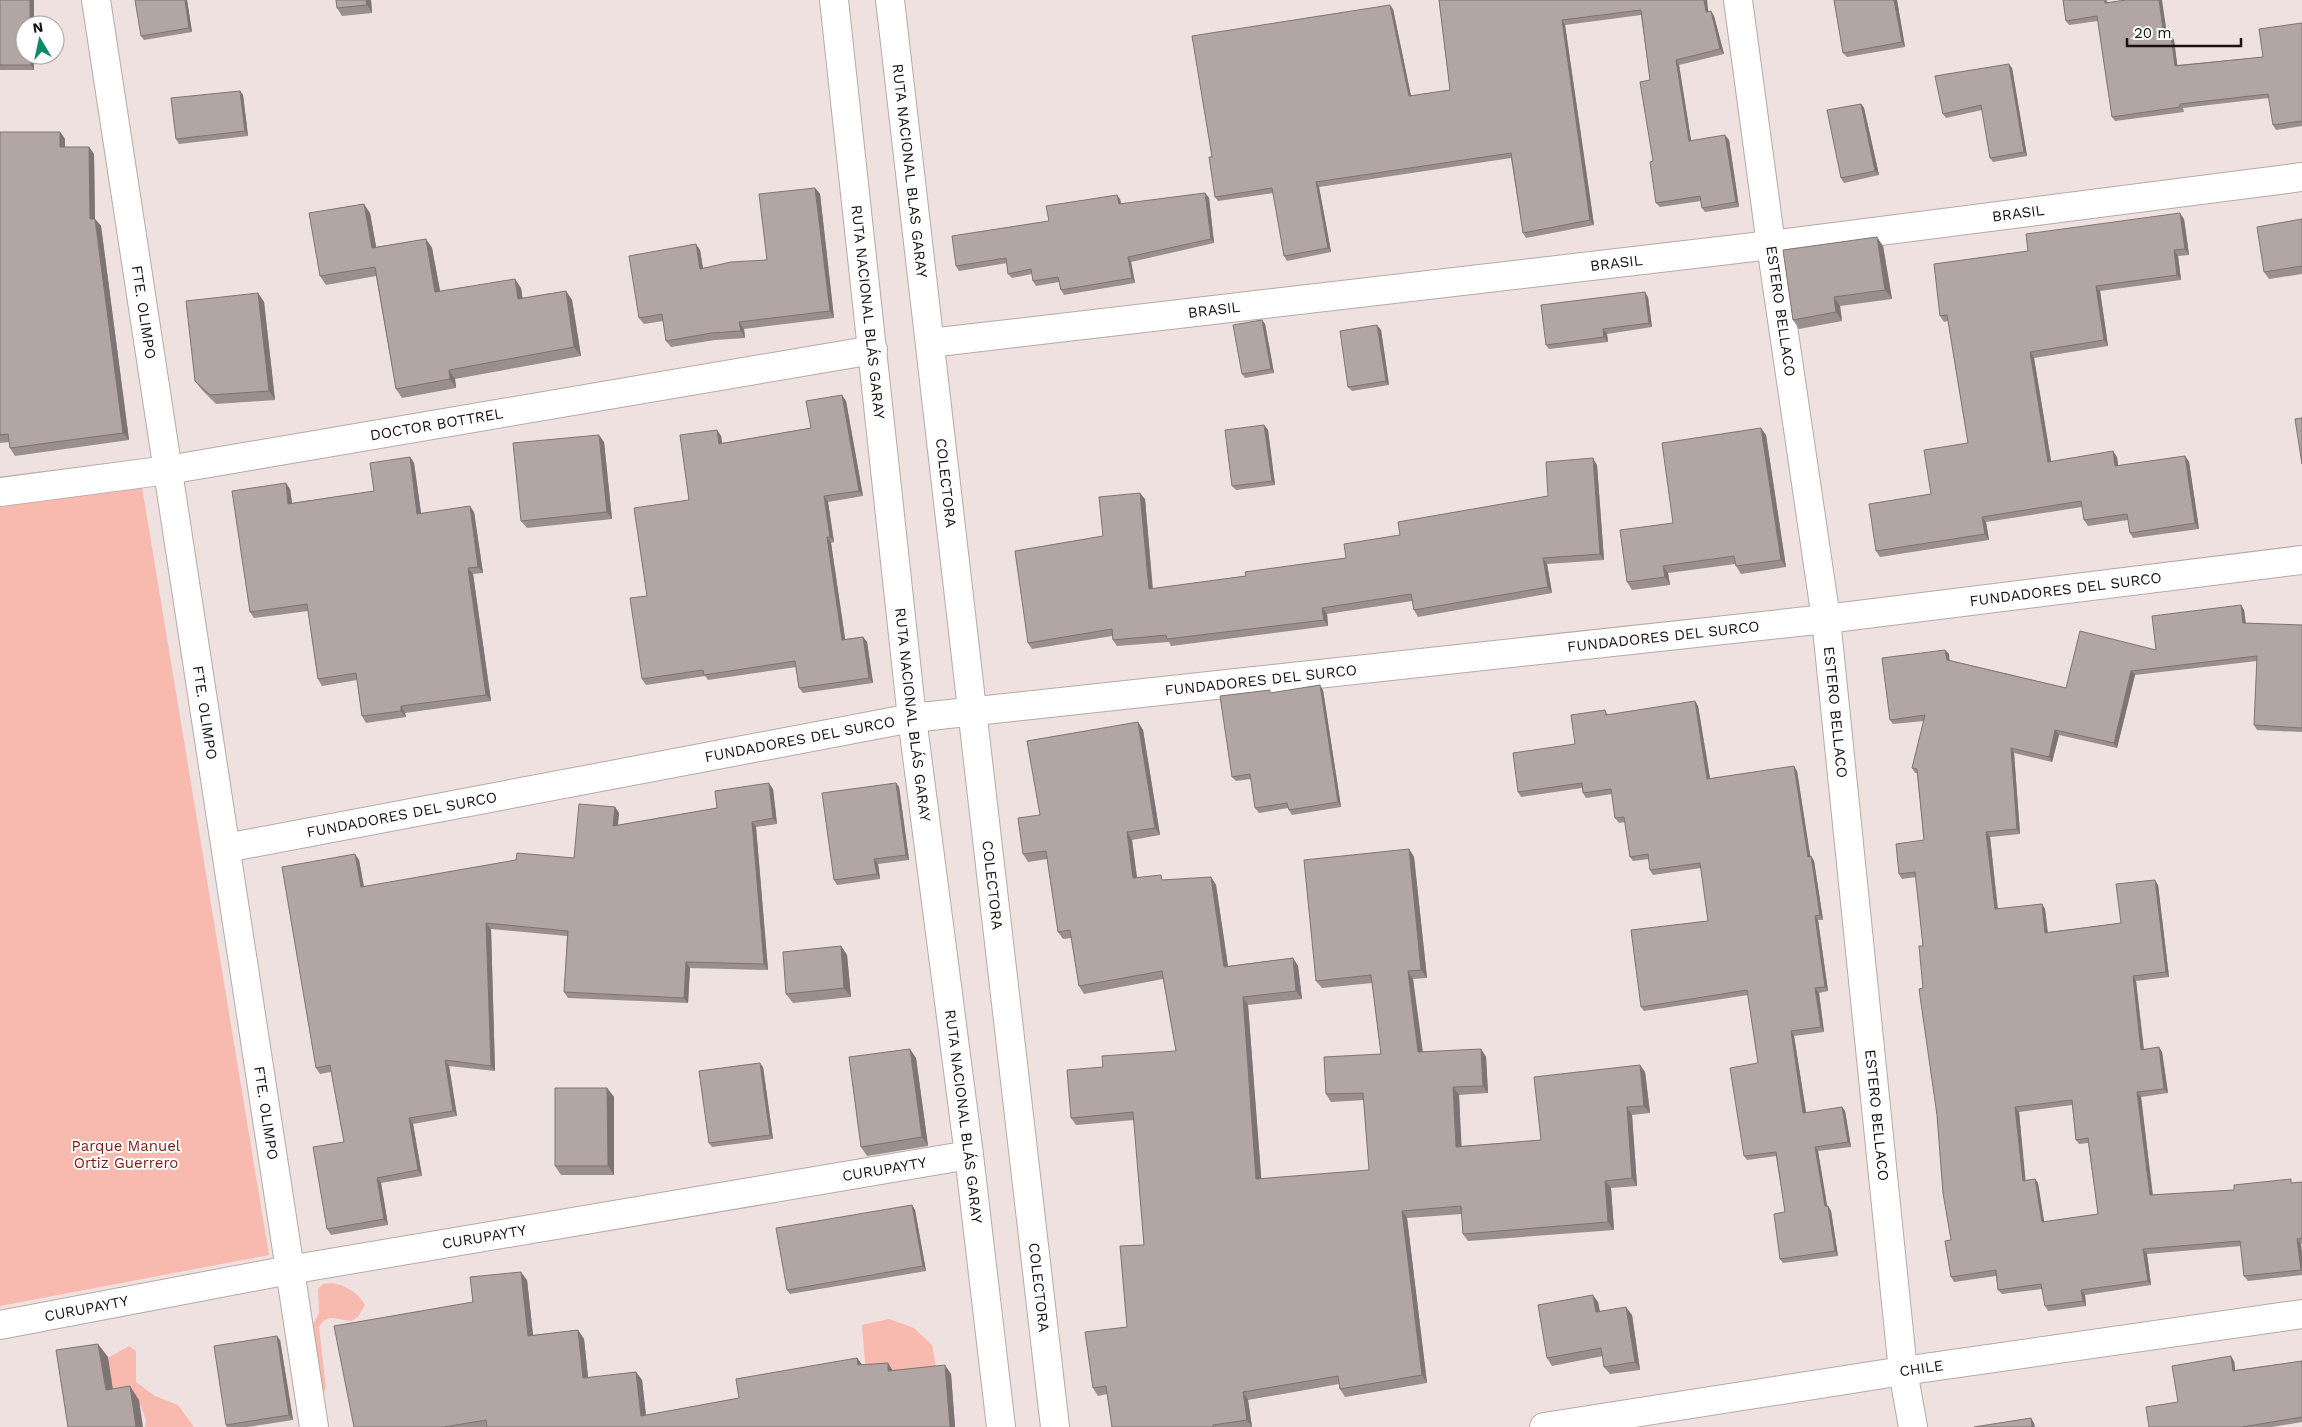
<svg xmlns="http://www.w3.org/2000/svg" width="2302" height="1427" viewBox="0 0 2302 1427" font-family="'Work Sans',sans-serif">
  <rect width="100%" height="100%" fill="#eee1df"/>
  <g fill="#f8b9ae">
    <polygon points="142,487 269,1255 0,1306 0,505"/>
    <path d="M332,1283C345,1285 359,1293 365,1305L358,1317L351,1321C337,1320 328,1312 319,1327L326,1388L321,1395L308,1334L319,1313L318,1289L323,1284Z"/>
    <polygon points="889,1319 914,1328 932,1345 938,1377 866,1373 862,1325"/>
    <polygon points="129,1346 136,1351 136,1382 155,1396 178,1405 194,1427 145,1427 146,1420 141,1406 99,1385 94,1366"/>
  </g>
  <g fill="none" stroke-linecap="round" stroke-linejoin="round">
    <g stroke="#b6a9a7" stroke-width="30">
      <g id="minor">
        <path id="s1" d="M96,0L314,1427"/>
        <path id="s2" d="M1738,0L1771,245L1826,619L1903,1371L1913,1427"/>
        <path id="s3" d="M930,343L1771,245L2302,177"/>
        <path id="s4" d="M0,492L168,470L873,350"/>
        <path id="s5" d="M226,848L912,718L1826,619L2302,560"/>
        <path id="s6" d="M0,1325L289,1270L969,1155"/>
        <path id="s7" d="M1544,1427L1903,1371L2302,1314"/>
      </g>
    </g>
    <g stroke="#b6a9a7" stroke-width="30">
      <g id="major">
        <path id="s8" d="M890,0L1055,1427"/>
      </g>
    </g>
    <g stroke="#b6a9a7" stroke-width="30">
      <g id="highway">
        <path id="s9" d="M834,0L912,718L969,1155L1001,1427"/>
      </g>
    </g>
    <use href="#minor" stroke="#fff" stroke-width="28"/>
    <use href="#major" stroke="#fff" stroke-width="28"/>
    <use href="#highway" stroke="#fff" stroke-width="28"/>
  </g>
  <g fill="#998f8d" fill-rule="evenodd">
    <rect x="0" y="0" width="34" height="70"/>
    <polygon points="187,0 192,32 144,40 141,36"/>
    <polygon points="371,0 372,13 342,16 337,8"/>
    <polygon points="1439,0 1708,12 1714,16 1724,54 1679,65 1691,141 1729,140 1739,207 1705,212 1702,208 1701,201 1660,207 1656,203 1653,161 1650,80 1641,15 1565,25 1594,225 1526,238 1523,233 1511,158 1319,187 1331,252 1287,261 1284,256 1273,193 1218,201 1215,197 1212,157 1393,9 1411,96 1450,90"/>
    <polygon points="1834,0 1897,0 1905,47 1847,57 1843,53"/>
    <polygon points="2063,0 2107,0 2108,3 2167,36 2171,36 2174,40 2177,65 2263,57 2302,23 2302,126 2276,130 2273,125 2269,98 2183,108 2184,112 2115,121 2112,117 2098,21 2069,25 2066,21"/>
    <polygon points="2012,68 2027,156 1993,162 1990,158 1982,110 1946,118 1943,114"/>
    <polygon points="240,91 243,95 248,136 179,144 176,139"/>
    <polygon points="1861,104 1864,108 1879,175 1844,183 1841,178"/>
    <polygon points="0,132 60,132 65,139 65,147 89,147 94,154 95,219 101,226 129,440 15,456 10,448 9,442 0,443"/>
    <polygon points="815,188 820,194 834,318 744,329 745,338 715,340 671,347 666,341 663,321 644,324 639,318 700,250 703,268 767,260"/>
    <polygon points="1205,193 1209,198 1214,243 1131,262 1135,283 1064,295 1061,290 1059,282 1036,286 1033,281 1032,274 1012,278 1008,274 1007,263 959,271 956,266 1049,221 1120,199 1121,204"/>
    <polygon points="370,213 376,247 426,239 432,248 440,291 521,288 522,298 566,291 572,300 581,356 455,379 456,388 402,398 396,389 376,276 326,285 320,276"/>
    <polygon points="2184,219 2189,255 2178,256 2181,280 2100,291 2108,346 2034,358 2051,461 2117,457 2118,466 2185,456 2189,462 2199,529 2133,538 2130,533 2128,520 2088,526 2084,520 2082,507 1986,522 1989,540 1880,557 1876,551 1931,494 1968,443 1948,321 1944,322 1940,316 2028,251"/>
    <polygon points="2302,219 2302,274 2269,279 2264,272"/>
    <polygon points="1883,246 1892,299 1840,306 1842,321 1799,329 1793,320"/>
    <polygon points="258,293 264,302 275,400 216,404 202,390 195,381"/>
    <polygon points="1648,297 1652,327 1607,334 1608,342 1549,349 1546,345"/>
    <polygon points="1262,320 1265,324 1274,373 1245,378 1242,374"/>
    <polygon points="1381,330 1389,385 1352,391 1348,387"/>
    <polygon points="846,401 863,496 828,502 834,542 831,543 845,639 863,637 867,642 873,683 803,693 799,688 796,667 708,680 705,676 646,685 642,679 647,596 689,500 717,430 721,436 722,443 811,428"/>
    <polygon points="1264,425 1268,430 1275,485 1236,490 1232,486"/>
    <polygon points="1766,435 1786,567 1741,574 1736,566 1735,564 1668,573 1670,585 1632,590 1627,582 1673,523"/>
    <polygon points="604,442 612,519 527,528 521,521"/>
    <polygon points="410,457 414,463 421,513 474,512 483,573 473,574 491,701 405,713 406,717 366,723 362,716 357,680 322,686 318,679 308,611 254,618 250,612 290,489 292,503 374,491"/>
    <polygon points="1597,465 1604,560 1547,564 1552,593 1418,617 1414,610 1412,601 1327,614 1328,626 1171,646 1169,642 1117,646 1113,640 1112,636 1032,649 1028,643 1103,536 1145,499 1153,589 1246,576 1346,558 1400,535 1548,496"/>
    <path d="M2241,605L2244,610L2246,623L2302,625V732L2257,730L2254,725L2257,661L2135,675L2117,748L2059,735L2052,762L2014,753L2020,834L1990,837L1998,909L2042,904L2045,909L2048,932L2121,923L2158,885L2169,977L2136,981L2144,1049L2159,1047L2162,1052L2168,1093L2141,1097L2153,1195L2234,1190L2302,1182V1244H2301L2302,1254V1275L2248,1281L2244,1276L2241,1246L2147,1254L2151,1285L2085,1295L2086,1306L2048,1311L2045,1306L2042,1289L2002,1294L1998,1290L1996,1276L1954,1282L1951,1277V1240L1923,988V946L1916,877L1902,879L1899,874L1924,840L1917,773H1915L1912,768L1924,721L1893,724L1890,720L1945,650L1949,654V660L2066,688L2156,650ZM2072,1105L2076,1140L2079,1144L2088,1143L2098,1214L2044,1222L2038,1183L2035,1179L2025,1180L2019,1112Z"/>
    <polygon points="1323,690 1341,807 1292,815 1289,810 1288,808 1259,813 1255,808 1251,779 1236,781 1232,777 1271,693"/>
    <polygon points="1695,701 1698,706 1710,779 1797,771 1810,856 1811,856 1814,861 1823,920 1818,920 1828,991 1819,993 1824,1032 1794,1036 1806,1113 1842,1107 1845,1111 1851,1147 1818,1151 1827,1206 1828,1206 1831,1211 1838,1256 1783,1263 1780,1259 1785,1212 1776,1156 1747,1160 1744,1156 1758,1063 1748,995 1644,1011 1641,1007 1708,921 1701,868 1653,875 1650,870 1649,859 1633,861 1630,857 1625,822 1619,823 1615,818 1612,794 1586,798 1583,793 1582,788 1521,797 1518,792 1575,744 1605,710 1608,715"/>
    <polygon points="1138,722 1143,730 1160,835 1132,840 1137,878 1165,880 1211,877 1216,885 1228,966 1293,958 1298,966 1302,999 1248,1005 1261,1179 1369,1170 1364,1100 1331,1102 1326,1094 1381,1054 1372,983 1322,988 1316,981 1409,849 1414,857 1427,978 1413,979 1422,1052 1481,1049 1486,1057 1488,1093 1459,1095 1461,1146 1541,1140 1640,1065 1645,1072 1650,1113 1632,1115 1637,1186 1611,1188 1614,1230 1468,1241 1463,1234 1462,1214 1407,1218 1427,1383 1345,1397 1340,1389 1339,1384 1248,1400 1252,1427 1112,1427 1107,1394 1098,1396 1093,1388 1127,1327 1144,1245 1134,1120 1076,1125 1071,1118 1103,1067 1176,1051 1163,979 1084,994 1079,986 1071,938 1063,939 1058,932 1047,859 1028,862 1023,854 1040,815"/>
    <polygon points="896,783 899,787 909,860 878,864 880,879 837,885 834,880"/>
    <polygon points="773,789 777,824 756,827 768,970 690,968 688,1003 568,998 564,992 567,936 491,929 495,1071 449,1066 457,1116 413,1124 422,1176 381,1183 388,1225 331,1235 327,1229 344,1142 331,1072 320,1074 316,1068 359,860 364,887 574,858 615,807 619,813 618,825 717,808"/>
    <polygon points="841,946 847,955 851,997 793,1003 786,994"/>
    <polygon points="916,1058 928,1146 867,1156 861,1147"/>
    <polygon points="763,1067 773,1139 712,1147 709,1143"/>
    <polygon points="607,1088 614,1097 614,1175 561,1175 555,1166"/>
    <polygon points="912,1205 915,1210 926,1271 790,1294 787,1290"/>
    <polygon points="527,1280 533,1335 578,1330 584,1339 588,1378 636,1372 642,1380 646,1416 739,1398 857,1358 862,1365 888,1363 892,1370 951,1374 955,1427 354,1427 473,1302"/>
    <polygon points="1598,1302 1600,1311 1632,1315 1640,1370 1610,1374 1604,1367 1603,1356 1552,1366 1547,1358"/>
    <polygon points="280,1340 293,1420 247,1427 227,1427 226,1425"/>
    <polygon points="2234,1361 2235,1370 2302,1361 2302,1422 2272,1427 2149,1427 2178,1402"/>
  </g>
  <g fill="#7d7473">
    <rect x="30" y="0" width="4" height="25"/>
    <polygon points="185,0 187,0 192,32 189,28"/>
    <polygon points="366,0 371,0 372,13 367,5"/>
    <polygon points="1704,0 1707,0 1709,17 1706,12"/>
    <polygon points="1894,0 1897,0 1905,47 1902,42"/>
    <polygon points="2159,0 2162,0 2168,41 2164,37"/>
    <polygon points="1390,5 1393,9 1412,101 1409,96"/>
    <polygon points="1711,11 1714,16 1724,54 1720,49"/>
    <polygon points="1562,20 1565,25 1594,225 1590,220"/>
    <polygon points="2171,36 2174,40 2178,70 2175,66"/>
    <polygon points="31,55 34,55 34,70 31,65"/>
    <polygon points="1676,60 1679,65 1692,146 1689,141"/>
    <polygon points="2009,64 2012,68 2027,156 2024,152"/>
    <polygon points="240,91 243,95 248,136 245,131"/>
    <polygon points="1861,104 1864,108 1879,175 1875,171"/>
    <polygon points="60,132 65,139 65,155 60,147"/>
    <polygon points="1725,135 1729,140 1739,207 1736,202"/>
    <polygon points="89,147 94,154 95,227 90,219"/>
    <polygon points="1316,182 1319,187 1331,252 1328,248"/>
    <polygon points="815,188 820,194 834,318 830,311"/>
    <polygon points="1205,193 1209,198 1214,243 1211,239"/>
    <polygon points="1117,195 1120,199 1122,209 1119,204"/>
    <polygon points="364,204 370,213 378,257 372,248"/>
    <polygon points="2180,213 2184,219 2189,255 2185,249"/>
    <polygon points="95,219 101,226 129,440 123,433"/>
    <polygon points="1877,237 1883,246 1892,299 1885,290"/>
    <polygon points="426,239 432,248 442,301 435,292"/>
    <polygon points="696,244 700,250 704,276 700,269"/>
    <polygon points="2174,250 2178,256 2181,280 2177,275"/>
    <polygon points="1128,257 1131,262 1135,283 1132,278"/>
    <polygon points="515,279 521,288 524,308 518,299"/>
    <polygon points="2096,286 2100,291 2108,346 2104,340"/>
    <polygon points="566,291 572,300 581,356 574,347"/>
    <polygon points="1645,292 1648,297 1652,327 1649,323"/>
    <polygon points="258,293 264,302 275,400 269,391"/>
    <polygon points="1834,297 1840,306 1842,321 1836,312"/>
    <polygon points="1262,320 1265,324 1274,373 1271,369"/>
    <polygon points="739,322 744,329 745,338 741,331"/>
    <polygon points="1377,325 1381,330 1389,385 1386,381"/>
    <polygon points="1603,329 1607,334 1608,342 1604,337"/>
    <polygon points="2030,352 2034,358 2052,467 2048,462"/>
    <polygon points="449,370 455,379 456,388 450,379"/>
    <polygon points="842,395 846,401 863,496 859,491"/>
    <polygon points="1264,425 1268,430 1275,485 1272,481"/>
    <polygon points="1761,428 1766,435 1786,567 1781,560"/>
    <polygon points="717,430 721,436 723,449 719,444"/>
    <polygon points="599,435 604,442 612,519 607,512"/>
    <polygon points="2113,451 2117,457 2119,472 2115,466"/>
    <polygon points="2185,456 2189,462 2199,529 2195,523"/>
    <polygon points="410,457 414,463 422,520 417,514"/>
    <polygon points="1593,458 1597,465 1604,560 1600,554"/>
    <polygon points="286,483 290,489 293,510 288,504"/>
    <polygon points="1140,493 1145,499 1153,595 1149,589"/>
    <polygon points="824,496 828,502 834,542 830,537"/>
    <polygon points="470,506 474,512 483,573 478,567"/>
    <polygon points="1982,517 1986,522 1989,540 1985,534"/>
    <polygon points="827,537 831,543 846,645 842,640"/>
    <polygon points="1543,558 1547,564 1552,593 1548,587"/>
    <polygon points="1663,566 1668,573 1670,585 1665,577"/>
    <polygon points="468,568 473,574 491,701 486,695"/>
    <polygon points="2241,605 2244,610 2246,628 2243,623"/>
    <polygon points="1322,608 1327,614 1328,626 1324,620"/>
    <polygon points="863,637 867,642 873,683 869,678"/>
    <polygon points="1945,650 1949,654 1950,664 1947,660"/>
    <polygon points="2131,671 2135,675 2117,748 2114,743"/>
    <polygon points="1320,685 1323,690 1341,807 1338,802"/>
    <polygon points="1695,701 1698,706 1711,784 1707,779"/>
    <polygon points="401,706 405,713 406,717 401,711"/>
    <polygon points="1138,722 1143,730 1160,835 1155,828"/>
    <polygon points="2055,730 2059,735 2052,762 2049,757"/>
    <polygon points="2011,748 2014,753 2020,834 2017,829"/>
    <polygon points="1794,766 1797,771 1811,861 1808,857"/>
    <polygon points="769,783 773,789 777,824 773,818"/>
    <polygon points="896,783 899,787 909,860 906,855"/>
    <polygon points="615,807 619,813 617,832 613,826"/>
    <polygon points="752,822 756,827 768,970 764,964"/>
    <polygon points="1127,832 1132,840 1138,886 1133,878"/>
    <polygon points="1986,832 1990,837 1998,914 1995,909"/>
    <polygon points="1409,849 1414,857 1427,978 1421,970"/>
    <polygon points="355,854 359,860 365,893 361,887"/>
    <polygon points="1811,856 1814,861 1823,920 1820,915"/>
    <polygon points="874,859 878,864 880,879 877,874"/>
    <polygon points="1211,877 1216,885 1229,974 1224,967"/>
    <polygon points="2155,880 2158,885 2169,977 2166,972"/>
    <polygon points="2042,904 2045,909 2048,938 2045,933"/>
    <polygon points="1815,916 1818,920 1828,991 1825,987"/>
    <polygon points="486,923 491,929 495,1071 491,1066"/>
    <polygon points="841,946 847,955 851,997 844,988"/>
    <polygon points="1293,958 1298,966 1302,999 1296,991"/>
    <polygon points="686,962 690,968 688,1003 684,998"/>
    <polygon points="1408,971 1413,979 1424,1060 1418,1052"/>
    <polygon points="2133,976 2136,981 2144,1054 2141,1050"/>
    <polygon points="1815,988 1819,993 1824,1032 1821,1027"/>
    <polygon points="1243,997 1248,1005 1262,1187 1256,1179"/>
    <polygon points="1791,1031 1794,1036 1807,1118 1803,1113"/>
    <polygon points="2159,1047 2162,1052 2168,1093 2164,1089"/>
    <polygon points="910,1049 916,1058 928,1146 922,1137"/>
    <polygon points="1481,1049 1486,1057 1488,1093 1483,1086"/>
    <polygon points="445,1060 449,1066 457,1116 453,1111"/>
    <polygon points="760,1063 763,1067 773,1139 770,1135"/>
    <polygon points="1640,1065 1645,1072 1650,1113 1644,1106"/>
    <polygon points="1453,1087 1459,1095 1462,1154 1456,1147"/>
    <polygon points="607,1088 614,1097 614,1175 608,1166"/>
    <polygon points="2137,1092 2141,1097 2153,1200 2150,1195"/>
    <polygon points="1627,1107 1632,1115 1637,1186 1632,1178"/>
    <polygon points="1842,1107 1845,1111 1851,1147 1848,1142"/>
    <polygon points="2015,1107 2019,1112 2026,1185 2023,1181"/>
    <polygon points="409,1118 413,1124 422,1176 418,1170"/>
    <polygon points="1815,1147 1818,1151 1828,1211 1825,1206"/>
    <polygon points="377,1178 381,1183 388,1225 384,1219"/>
    <polygon points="2035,1179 2038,1183 2045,1227 2042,1222"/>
    <polygon points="1605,1181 1611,1188 1614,1230 1608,1222"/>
    <polygon points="912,1205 915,1210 926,1271 923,1266"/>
    <polygon points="1828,1206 1831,1211 1838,1256 1835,1251"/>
    <polygon points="1402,1211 1407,1218 1427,1383 1422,1375"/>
    <polygon points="2297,1239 2301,1244 2302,1254 2302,1271 2301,1270"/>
    <polygon points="2143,1249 2147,1254 2151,1285 2148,1281"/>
    <polygon points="521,1272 527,1280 534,1344 528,1336"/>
    <polygon points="2081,1290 2085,1295 2086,1306 2083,1301"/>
    <polygon points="1593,1295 1598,1302 1601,1320 1596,1312"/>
    <polygon points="1626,1307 1632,1315 1640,1370 1635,1362"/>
    <polygon points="578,1330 584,1339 589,1386 583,1378"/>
    <polygon points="277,1336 280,1340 293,1420 289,1415"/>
    <polygon points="98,1344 108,1357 115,1403 106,1390"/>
    <polygon points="2231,1356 2234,1361 2236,1375 2233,1371"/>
    <polygon points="857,1358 863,1366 858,1365"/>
    <polygon points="888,1363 893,1371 888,1371"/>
    <polygon points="945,1365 951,1374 955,1427 950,1427"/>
    <polygon points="636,1372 642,1380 647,1425 641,1416"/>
    <polygon points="130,1386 139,1400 143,1427 136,1427"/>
    <polygon points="1243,1392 1248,1400 1252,1427 1247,1420"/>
    <polygon points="2031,1418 2034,1423 2035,1427 2032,1427"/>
  </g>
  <g fill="#b2a6a4" stroke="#7d7473" fill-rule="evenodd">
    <polygon points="0,0 30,0 30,25 25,25 25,55 31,55 31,65 0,65"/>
    <polygon points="135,0 185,0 189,28 141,36"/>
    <polygon points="336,0 366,0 367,5 337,8"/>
    <polygon points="1439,0 1704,0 1706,12 1711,11 1720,49 1676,60 1689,141 1725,135 1736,202 1702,208 1700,196 1656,203 1650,162 1653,161 1640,82 1650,80 1641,10 1562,20 1590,220 1523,233 1511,153 1316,182 1328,248 1284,256 1272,188 1215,197 1209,157 1212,157 1192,36 1390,5 1409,96 1450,90"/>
    <polygon points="1834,0 1894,0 1902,42 1843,53"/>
    <polygon points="2063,0 2105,0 2105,3 2126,0 2159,0 2164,37 2171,36 2175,66 2263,57 2259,29 2302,23 2302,121 2273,125 2268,94 2180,104 2180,107 2112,117 2097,16 2066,21"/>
    <polygon points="2009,64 2024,152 1990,158 1981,105 1943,114 1935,76"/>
    <polygon points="240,91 245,131 176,139 171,98"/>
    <polygon points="1861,104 1875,171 1841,178 1827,110"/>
    <polygon points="0,132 60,132 60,147 89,147 90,219 95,219 123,433 10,448 8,434 0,435"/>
    <polygon points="815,188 830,311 739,322 741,331 711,333 666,341 662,314 639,318 629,256 696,244 700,269 731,262 767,260 759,194"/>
    <polygon points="1205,193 1211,239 1128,257 1132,278 1061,290 1058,277 1033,281 1031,269 1008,274 1006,258 956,266 952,236 1049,221 1046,206 1117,195 1119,204"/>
    <polygon points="364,204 372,248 426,239 435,292 515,279 518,299 566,291 574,347 449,370 450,379 396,389 375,267 320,276 309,213"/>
    <polygon points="2180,213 2185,249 2174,250 2177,275 2096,286 2104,340 2030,352 2048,462 2113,451 2115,466 2185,456 2195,523 2130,533 2127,514 2084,520 2081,501 1982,517 1985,534 1876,551 1869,504 1931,494 1924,450 1968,443 1947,315 1940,316 1934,264 2028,251 2026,234"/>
    <polygon points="2302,219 2302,266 2264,272 2257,227"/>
    <polygon points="1877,237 1885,290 1834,297 1836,312 1793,320 1783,250"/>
    <polygon points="1645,292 1649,323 1603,329 1604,337 1546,345 1541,305"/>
    <polygon points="258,293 269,391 210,395 195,381 186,301"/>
    <polygon points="1262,320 1271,369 1242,374 1233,325"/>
    <polygon points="1377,325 1386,381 1348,387 1340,331"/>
    <polygon points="842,395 859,491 824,496 830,537 827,537 842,640 863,637 869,678 799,688 795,661 704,675 703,670 642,679 630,598 647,596 634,508 689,500 680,435 717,430 719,444 811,428 806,401"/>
    <polygon points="2302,418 2302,464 2295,419"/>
    <polygon points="1264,425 1272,481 1232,486 1225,430"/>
    <polygon points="1761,428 1781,560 1736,566 1734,556 1663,566 1665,577 1627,582 1620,530 1673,523 1662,443"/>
    <polygon points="599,435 607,512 521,521 513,443"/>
    <polygon points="410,457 417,514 470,506 478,567 468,568 486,695 401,706 401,711 362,716 356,673 318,679 307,604 250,612 232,491 286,483 288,504 374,491 370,463"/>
    <polygon points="1593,458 1600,554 1543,558 1548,587 1414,610 1411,594 1322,608 1324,620 1167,639 1166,635 1113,640 1112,629 1028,643 1015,551 1103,536 1099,497 1140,493 1149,589 1246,576 1245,572 1346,558 1344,544 1400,535 1398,522 1548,496 1546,462"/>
    <path d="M2241,605L2243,623L2302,625V728L2254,725L2257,656L2131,671L2114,743L2055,730L2049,757L2011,748L2017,829L1986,832L1995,909L2042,904L2045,933L2121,923L2116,884L2155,880L2166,972L2133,976L2141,1050L2159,1047L2164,1089L2137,1092L2150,1195L2234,1190V1185L2291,1179V1183L2302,1182V1238L2297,1239L2301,1270L2244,1276L2240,1241L2143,1249L2148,1281L2081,1290L2083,1301L2045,1306L2041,1284L1998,1290L1996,1270L1951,1277L1945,1241L1951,1240L1943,1193L1937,1115L1919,989L1923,988L1919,946H1923L1915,872L1899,874L1896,844L1924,840L1917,769L1912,768L1925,715L1890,720L1882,658L1945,650L1947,660L2066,688L2080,631L2156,650L2152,616ZM2072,1100L2076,1140L2088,1138L2098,1214L2042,1222L2035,1179L2023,1181L2015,1107Z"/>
    <polygon points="1320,685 1338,802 1289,810 1287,803 1255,808 1250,774 1232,777 1220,696 1270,690 1270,693"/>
    <polygon points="1695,701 1707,779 1794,766 1808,857 1811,856 1820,915 1815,916 1825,987 1815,988 1821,1027 1791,1031 1803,1113 1842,1107 1848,1142 1815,1147 1825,1206 1828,1206 1835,1251 1780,1259 1774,1214 1785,1212 1776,1152 1744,1156 1730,1068 1758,1063 1747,990 1641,1007 1631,930 1708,921 1700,863 1650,870 1648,854 1630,857 1624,817 1615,818 1611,789 1583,793 1582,783 1518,792 1513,753 1575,744 1571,715 1605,710 1606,715"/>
    <polygon points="1138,722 1155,828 1127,832 1133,878 1161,875 1162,880 1211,877 1224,967 1293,958 1296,991 1243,997 1256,1179 1369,1170 1363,1093 1326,1094 1324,1057 1381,1054 1371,975 1316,981 1304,860 1409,849 1421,970 1408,971 1418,1052 1481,1049 1483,1086 1453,1087 1456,1147 1541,1140 1534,1077 1640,1065 1644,1106 1627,1107 1632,1178 1605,1181 1608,1222 1463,1234 1461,1206 1402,1211 1422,1375 1340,1389 1338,1376 1243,1392 1247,1420 1213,1425 1213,1427 1112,1427 1106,1386 1093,1388 1085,1332 1127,1327 1120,1246 1144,1245 1133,1112 1071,1118 1067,1070 1103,1067 1102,1056 1176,1051 1162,971 1079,986 1070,930 1058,932 1046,851 1023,854 1018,818 1040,815 1027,741"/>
    <polygon points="769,783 773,818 752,822 764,964 686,962 684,998 564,992 568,931 486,923 491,1066 445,1060 453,1111 409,1118 418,1170 377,1178 384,1219 327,1229 313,1147 344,1142 330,1065 316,1068 282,867 355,854 361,887 516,860 517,853 574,858 579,804 615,807 613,826 717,808 715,791"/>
    <polygon points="896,783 906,855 874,859 877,874 834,880 822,793"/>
    <polygon points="841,946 844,988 786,994 783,952"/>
    <polygon points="910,1049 922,1137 861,1147 849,1057"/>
    <polygon points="760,1063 770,1135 709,1143 699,1071"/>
    <polygon points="555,1088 607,1088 608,1166 555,1166"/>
    <polygon points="912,1205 923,1266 787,1290 776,1228"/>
    <polygon points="521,1272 528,1336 578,1330 583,1378 636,1372 641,1416 739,1398 736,1379 857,1358 858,1365 888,1363 888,1371 945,1365 950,1427 487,1427 486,1420 444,1427 354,1427 334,1326 473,1302 470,1277"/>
    <polygon points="1593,1295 1596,1312 1626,1307 1635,1362 1604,1367 1601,1348 1547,1358 1538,1305"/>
    <polygon points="277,1336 289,1415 226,1425 214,1346"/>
    <polygon points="98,1344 106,1390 130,1386 136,1427 68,1427 56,1350"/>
    <polygon points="2231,1356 2233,1371 2302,1361 2302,1417 2242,1427 2149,1427 2146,1407 2178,1402 2172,1366"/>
    <polygon points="2031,1418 2032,1427 1974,1427"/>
  </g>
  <g text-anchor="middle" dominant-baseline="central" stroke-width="4" stroke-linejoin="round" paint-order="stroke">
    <g font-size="15" fill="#181313" stroke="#fff">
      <text stroke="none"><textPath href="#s8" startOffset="172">RUTA NACIONAL BLAS GARAY</textPath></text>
      <text stroke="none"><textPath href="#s3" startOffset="1096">BRASIL</textPath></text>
      <text stroke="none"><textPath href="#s3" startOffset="691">BRASIL</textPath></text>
      <text stroke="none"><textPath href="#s3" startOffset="286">BRASIL</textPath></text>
      <text stroke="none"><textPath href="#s9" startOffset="314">RUTA NACIONAL BLÁS GARAY</textPath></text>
      <text stroke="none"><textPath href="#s2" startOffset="314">ESTERO BELLACO</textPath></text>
      <text stroke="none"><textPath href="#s1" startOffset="316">FTE. OLIMPO</textPath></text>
      <text stroke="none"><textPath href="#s4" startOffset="442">DOCTOR BOTTREL</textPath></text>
      <text stroke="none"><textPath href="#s8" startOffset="486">COLECTORA</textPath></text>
      <text stroke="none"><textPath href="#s5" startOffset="1859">FUNDADORES DEL SURCO</textPath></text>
      <text stroke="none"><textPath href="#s5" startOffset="1454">FUNDADORES DEL SURCO</textPath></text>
      <text stroke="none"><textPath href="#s5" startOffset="1049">FUNDADORES DEL SURCO</textPath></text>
      <text stroke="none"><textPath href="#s2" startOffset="719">ESTERO BELLACO</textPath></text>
      <text stroke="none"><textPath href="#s1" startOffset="721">FTE. OLIMPO</textPath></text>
      <text stroke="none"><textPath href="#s9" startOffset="719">RUTA NACIONAL BLÁS GARAY</textPath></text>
      <text stroke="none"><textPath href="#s5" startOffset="584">FUNDADORES DEL SURCO</textPath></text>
      <text stroke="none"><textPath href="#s5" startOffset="179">FUNDADORES DEL SURCO</textPath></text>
      <text stroke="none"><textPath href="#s8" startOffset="891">COLECTORA</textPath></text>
      <text stroke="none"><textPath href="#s1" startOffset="1126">FTE. OLIMPO</textPath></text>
      <text stroke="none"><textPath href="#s2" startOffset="1124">ESTERO BELLACO</textPath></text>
      <text stroke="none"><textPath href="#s9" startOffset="1124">RUTA NACIONAL BLÁS GARAY</textPath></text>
      <text stroke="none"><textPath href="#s6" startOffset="898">CURUPAYTY</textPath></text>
      <text stroke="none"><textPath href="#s6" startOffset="492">CURUPAYTY</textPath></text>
      <text stroke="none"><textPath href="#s8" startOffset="1296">COLECTORA</textPath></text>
      <text stroke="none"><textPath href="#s6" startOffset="88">CURUPAYTY</textPath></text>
      <text stroke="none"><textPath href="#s7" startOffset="382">CHILE</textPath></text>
    </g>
    <g font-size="15" fill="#781d13" stroke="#fff">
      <text x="126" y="1146">Parque Manuel<tspan x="126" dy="17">Ortiz Guerrero</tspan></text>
    </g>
  </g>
  <g transform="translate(40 40) rotate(351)"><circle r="24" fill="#ffffff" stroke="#a3a1a1"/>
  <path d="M0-4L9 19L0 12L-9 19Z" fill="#0f896b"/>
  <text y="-8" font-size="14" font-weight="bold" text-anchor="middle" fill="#181313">N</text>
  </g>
  <path d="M2127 38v8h114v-8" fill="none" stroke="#181313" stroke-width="2.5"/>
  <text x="2134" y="38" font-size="15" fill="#181313" stroke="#ffffff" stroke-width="4" paint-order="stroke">20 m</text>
</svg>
